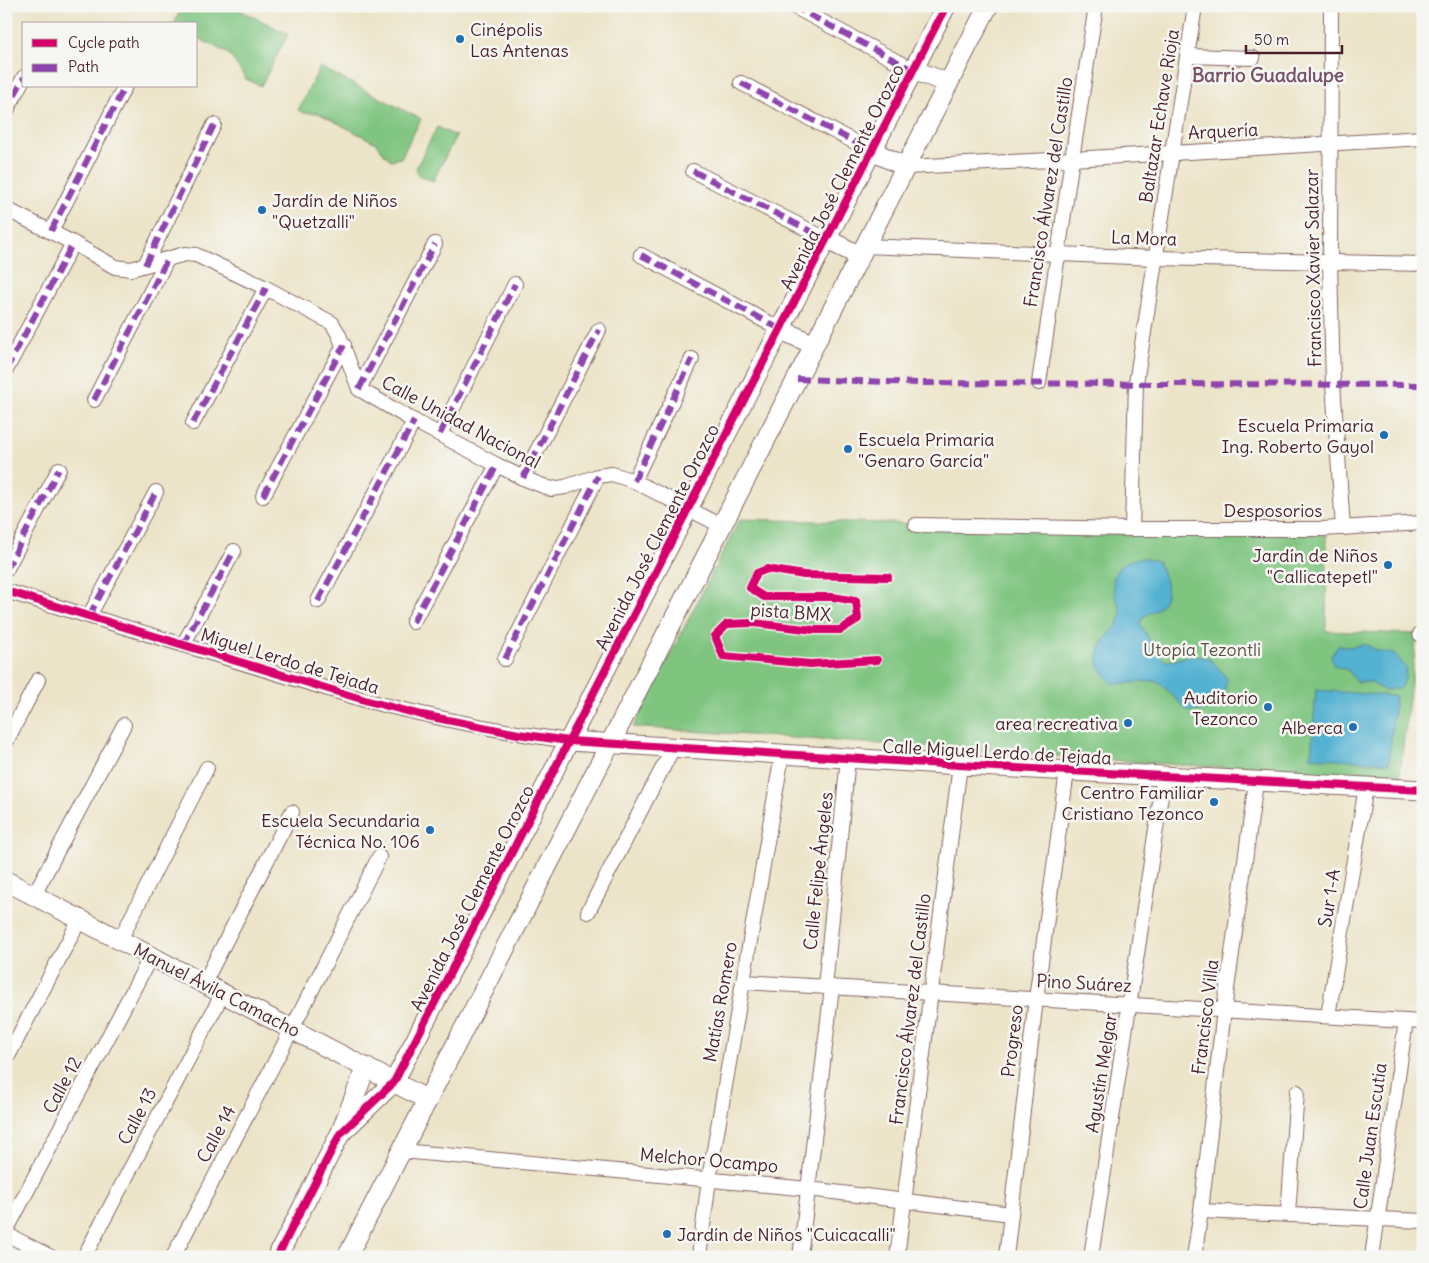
<svg xmlns="http://www.w3.org/2000/svg" width="1429" height="1263" viewBox="0 0 1429 1263" font-family="Delius,sans-serif">
  <rect width="100%" height="100%" fill="#f6f6f2"/>
  <filter id="ink" filterUnits="userSpaceOnUse"><feTurbulence type="fractalNoise" baseFrequency=".02" numOctaves="2"/><feDisplacementMap in="SourceGraphic" scale="10" xChannelSelector="R" yChannelSelector="G"/><feConvolveMatrix kernelMatrix="1 2 1 2 8 2 1 2 1" color-interpolation-filters="sRGB"/></filter>
  <filter id="wash" filterUnits="userSpaceOnUse"><feTurbulence type="fractalNoise" baseFrequency=".0096" numOctaves="4" result="noise"/><feDisplacementMap in="SourceGraphic" scale="20" xChannelSelector="R" yChannelSelector="G"/><feGaussianBlur stdDeviation="1.12" result="paint"/><feColorMatrix in="noise" values="0 0 0 0 0 0 0 0 0 0 0 0 0 0 0 0 0 1.4 0 .05"/><feComposite in="paint" operator="in"/></filter>
  <g filter="url(#wash)">
    <rect width="100%" height="100%" fill="#ece4c8"/>
    <g fill="#7fc580" stroke="#647256">
      <polygon points="182,6 232,6 288,34 261,86 246,79 229,54 196,37 196,24 174,24"/>
      <polygon points="320,67 421,119 401,158 391,160 386,156 376,143 318,113 304,113 298,110"/>
      <polygon points="437,127 456,136 433,181 418,175 416,168"/>
      <polygon points="740,519 1327,535 1326,631 1417,634 1399,780 633,727"/>
    </g>
    <g fill="#52b1d1" stroke="#4e687e">
      <path d="M1141,558L1157,561C1165,575 1174,596 1157,609C1149,615 1144,613 1140,624L1159,655L1165,661C1174,661 1180,658 1188,656C1207,652 1217,665 1227,679C1221,709 1219,711 1188,711L1160,683L1156,681L1114,684C1093,665 1093,654 1111,632C1116,627 1120,623 1120,616C1122,604 1115,601 1114,591C1110,571 1122,560 1141,558Z"/>
      <polygon points="1365,644 1378,651 1394,654 1406,667 1405,680 1400,688 1385,691 1370,682 1357,682 1348,670 1334,666 1331,656 1338,646 1351,647"/>
      <polygon points="1316,690 1395,696 1389,763 1311,757"/>
    </g>
  </g>
  <g filter="url(#ink)">
    <g fill="none" stroke-linecap="round" stroke-linejoin="round">
      <g stroke="#836462" stroke-width="16">
        <g id="street">
          <polyline points="793,6 913,70"/>
          <polyline points="1331,6 1330,262 1333,384 1343,528"/>
          <polyline points="1188,56 1253,58"/>
          <polyline points="741,83 872,151"/>
          <polyline points="6,112 24,77"/>
          <polyline points="906,167 1072,159 1423,138"/>
          <polyline points="693,171 826,239"/>
          <polyline points="6,209 73,243 115,267 131,269 185,254 196,255 266,288 332,323 339,335 359,389 414,421 497,465 523,478 551,489 565,487 598,476 612,474 634,481 722,526"/>
          <polyline points="51,231 125,86"/>
          <polyline points="865,246 1156,258 1423,264"/>
          <polyline points="641,255 780,329"/>
          <polyline points="145,265 214,125"/>
          <polyline points="6,370 73,243"/>
          <polyline points="1039,383 1072,159 1096,6"/>
          <polyline points="359,389 435,244"/>
          <polyline points="94,400 167,260"/>
          <polyline points="193,423 266,288"/>
          <polyline points="440,434 515,284"/>
          <polyline points="523,478 599,330"/>
          <polyline points="634,481 692,359"/>
          <polyline points="263,496 344,345"/>
          <polyline points="916,525 1132,529 1322,529 1423,523"/>
          <polyline points="1132,529 1136,383 1195,6"/>
          <polyline points="6,570 59,469"/>
          <path d="M6,591L368,701C435,718 501,732 569,741"/>
          <polyline points="318,601 414,421"/>
          <polyline points="89,616 156,492"/>
          <polyline points="413,622 497,465"/>
          <polyline points="1420,634 1423,634"/>
          <polyline points="183,645 234,551"/>
          <polyline points="505,659 598,476"/>
          <polyline points="6,742 38,680"/>
          <polyline points="34,895 124,725"/>
          <polyline points="588,912 674,746"/>
          <polyline points="120,940 207,768"/>
          <polyline points="743,982 1423,1022"/>
          <polyline points="204,983 292,812"/>
          <polyline points="825,987 848,758"/>
          <polyline points="1328,1016 1366,787"/>
          <polyline points="6,1060 80,919"/>
          <polyline points="402,1151 809,1189 1011,1214"/>
          <polyline points="1201,1211 1423,1221"/>
          <polyline points="1288,1214 1297,1092"/>
          <polyline points="6,1231 151,956"/>
          <polyline points="6,1234 51,1257"/>
          <polyline points="84,1257 223,993"/>
          <polyline points="173,1257 292,1029 379,857"/>
          <polyline points="699,1257 709,1179 782,755"/>
          <polyline points="800,1257 832,987"/>
          <polyline points="897,1257 960,765"/>
          <polyline points="1006,1257 1036,999 1067,771"/>
          <polyline points="1091,1257 1164,776"/>
          <polyline points="1194,1257 1201,1211 1224,1010 1256,782"/>
          <polyline points="1372,1257 1406,1021"/>
        </g>
      </g>
      <g stroke="#836462" stroke-width="21">
        <g id="secondary">
          <polyline points="913,70 948,83"/>
          <polyline points="872,151 906,167"/>
          <polyline points="826,239 860,256"/>
          <polyline points="780,329 814,345"/>
          <polyline points="569,741 960,765 1423,790"/>
          <polyline points="6,881 428,1100"/>
          <polyline points="342,1129 366,1067"/>
          <polyline points="277,1257 340,1134 394,1082 946,6"/>
          <polyline points="347,1257 988,6"/>
        </g>
      </g>
      <use href="#street" stroke="#fff" stroke-width="14"/>
      <use href="#secondary" stroke="#fff" stroke-width="19"/>
      <g stroke="#8e44ad" stroke-width="6" stroke-dasharray="12 6" stroke-linecap="butt">
        <polyline points="793,6 913,70"/>
        <polyline points="741,83 872,151"/>
        <polyline points="6,112 24,77"/>
        <polyline points="693,171 826,239"/>
        <polyline points="51,231 125,86"/>
        <polyline points="641,255 780,329"/>
        <polyline points="145,265 214,125"/>
        <polyline points="6,370 73,243"/>
        <polyline points="797,379 920,383 1423,385"/>
        <polyline points="359,389 435,244"/>
        <polyline points="94,400 167,260"/>
        <polyline points="193,423 266,288"/>
        <polyline points="440,434 515,284"/>
        <polyline points="523,478 599,330"/>
        <polyline points="634,481 692,359"/>
        <polyline points="263,496 344,345"/>
        <polyline points="6,570 59,469"/>
        <polyline points="318,601 414,421"/>
        <polyline points="89,616 156,492"/>
        <polyline points="413,622 497,465"/>
        <polyline points="183,645 234,551"/>
        <polyline points="505,659 598,476"/>
      </g>
      <g stroke="#f6f6f2" stroke-width="11">
        <g id="cycleway">
          <polyline points="6,591 368,701 422,715 518,734 569,741 960,765 1423,790"/>
          <polyline points="877,660 810,664 723,656 715,636 727,624 753,623 814,630 840,630 858,619 856,601 833,597 764,597 750,588 757,573 767,569 804,575 888,577"/>
          <polyline points="277,1257 340,1134 394,1082 946,6"/>
        </g>
      </g>
      <use href="#cycleway" stroke="#d6006c" stroke-width="8"/>
    </g>
  </g>
  <g fill="#1f6fb2" stroke="#f6f6f2" stroke-width="2">
    <circle cx="460" cy="39" r="5"/>
    <circle cx="262" cy="210" r="5"/>
    <circle cx="1384" cy="435" r="5"/>
    <circle cx="848" cy="449" r="5"/>
    <circle cx="1388" cy="565" r="5"/>
    <circle cx="1268" cy="707" r="5"/>
    <circle cx="1128" cy="723" r="5"/>
    <circle cx="1353" cy="727" r="5"/>
    <circle cx="1214" cy="802" r="5"/>
    <circle cx="430" cy="830" r="5"/>
    <circle cx="667" cy="1234" r="5"/>
  </g>
  <g text-anchor="middle" dominant-baseline="central" stroke-width="5" stroke-linejoin="round" paint-order="stroke">
    <g font-size="18" fill="#4a1f2b" stroke="#f6f6f2" text-anchor="end">
      <text x="470" y="29" text-anchor="start">Cinépolis<tspan x="470" dy="21">Las Antenas</tspan></text>
      <text x="272" y="200" text-anchor="start">Jardín de Niños<tspan x="272" dy="21">"Quetzalli"</tspan></text>
      <text x="1374" y="425">Escuela Primaria<tspan x="1374" dy="21">Ing. Roberto Gayol</tspan></text>
      <text x="858" y="439" text-anchor="start">Escuela Primaria<tspan x="858" dy="21">"Genaro García"</tspan></text>
      <text x="1378" y="555">Jardín de Niños<tspan x="1378" dy="21">"Callicatepetl"</tspan></text>
      <text x="1258" y="697">Auditorio<tspan x="1258" dy="21">Tezonco</tspan></text>
      <text x="1118" y="723">area recreativa</text>
      <text x="1343" y="727">Alberca</text>
      <text x="1204" y="792">Centro Familiar<tspan x="1204" dy="21">Cristiano Tezonco</tspan></text>
      <text x="420" y="820">Escuela Secundaria<tspan x="420" dy="21">Técnica No. 106</tspan></text>
      <text x="677" y="1234" text-anchor="start">Jardín de Niños "Cuicacalli"</text>
    </g>
    <g font-size="18" fill="#4a1f2b" stroke="#f6f6f2">
      <text transform="translate(1159 116) rotate(-81)">Baltazar Echave Rioja</text>
      <text transform="translate(1223 131) rotate(-3)">Arquería</text>
      <text transform="translate(842 177) rotate(-63)">Avenida José Clemente Orozco</text>
      <text transform="translate(1048 192) rotate(-81)">Francisco Álvarez del Castillo</text>
      <text transform="translate(1144 238) rotate(2)">La Mora</text>
      <text transform="translate(1313 268) rotate(-91)">Francisco Xavier Salazar</text>
      <text transform="translate(461 422) rotate(28)">Calle Unidad Nacional</text>
      <text x="1273" y="510">Desposorios</text>
      <text transform="translate(657 537) rotate(-63)">Avenida José Clemente Orozco</text>
      <text transform="translate(791 612) rotate(4)">pista BMX</text>
      <text transform="translate(290 661) rotate(17)">Miguel Lerdo de Tejada</text>
      <text transform="translate(997 752) rotate(3)">Calle Miguel Lerdo de Tejada</text>
      <text transform="translate(818 871) rotate(-84)">Calle Felipe Ángeles</text>
      <text transform="translate(472 898) rotate(-63)">Avenida José Clemente Orozco</text>
      <text transform="translate(1329 898) rotate(-81)">Sur 1-A</text>
      <text transform="translate(1084 983) rotate(3)">Pino Suárez</text>
      <text transform="translate(217 990) rotate(27)">Manuel Ávila Camacho</text>
      <text transform="translate(720 1002) rotate(-80)">Matías Romero</text>
      <text transform="translate(910 1009) rotate(-83)">Francisco Álvarez del Castillo</text>
      <text transform="translate(1205 1017) rotate(-83)">Francisco Villa</text>
      <text transform="translate(1012 1041) rotate(-83)">Progreso</text>
      <text transform="translate(1101 1073) rotate(-81)">Agustín Melgar</text>
      <text transform="translate(62 1085) rotate(-62)">Calle 12</text>
      <text transform="translate(137 1116) rotate(-62)">Calle 13</text>
      <text transform="translate(216 1134) rotate(-62)">Calle 14</text>
      <text transform="translate(1370 1136) rotate(-82)">Calle Juan Escutia</text>
      <text transform="translate(709 1160) rotate(5)">Melchor Ocampo</text>
    </g>
    <g font-size="18" fill="#5a5144" stroke="#f6f6f2">
      <text x="1202" y="649">Utopía Tezontli</text>
    </g>
    <g font-size="19" font-weight="bold" fill="#785268" stroke="#f6f6f2">
      <text x="1268" y="75">Barrio Guadalupe</text>
    </g>
  </g>
  <rect width="1429" height="1263" fill="none" stroke="#f6f6f2" stroke-width="25"/>
  <rect x="22" y="22" width="175" height="65" fill="#f6f6f2" stroke="#b1a0a2"/>
  <rect x="32" y="39" width="25" height="8" fill="#d6006c" stroke="#b1a0a2"/>
  <text x="68" y="48" font-size="15" fill="#4a1f2b">Cycle path</text>
  <rect x="32" y="64" width="25" height="8" fill="#8e44ad" stroke="#b1a0a2"/>
  <text x="68" y="72" font-size="15" fill="#4a1f2b">Path</text>
  <path d="M1246 45v8h96v-8" fill="none" stroke="#4a1f2b" stroke-width="2.5"/>
  <text x="1254" y="45" font-size="15" fill="#4a1f2b" stroke="#f6f6f2" stroke-width="4" paint-order="stroke">50 m</text>
</svg>
